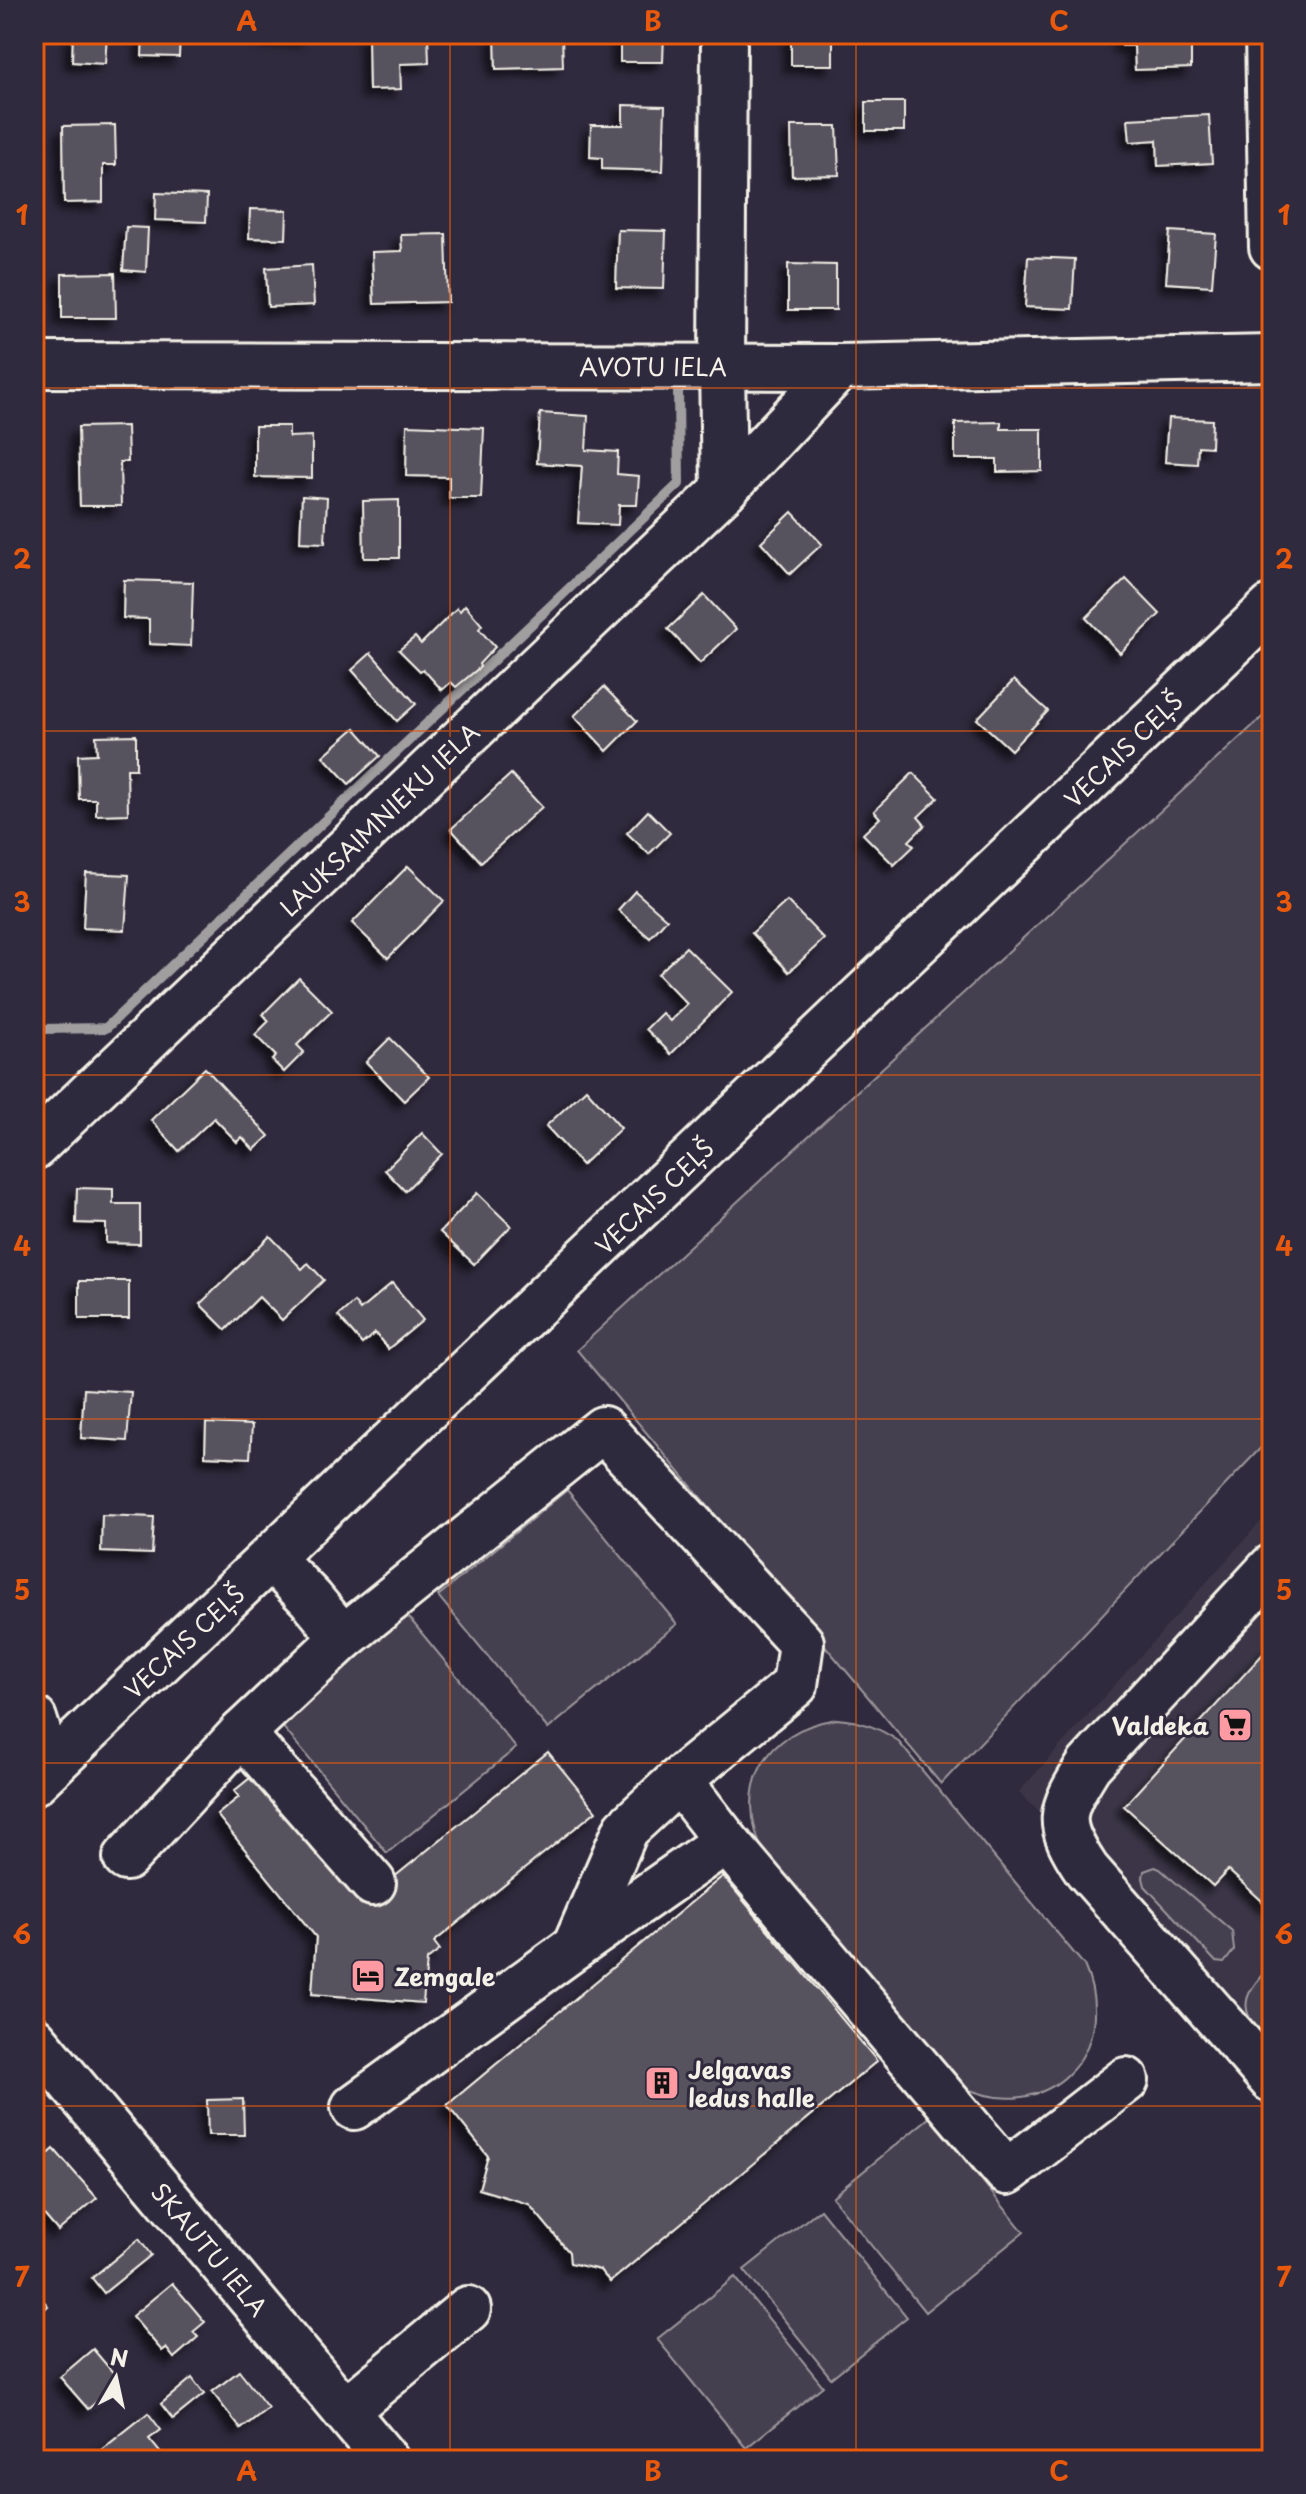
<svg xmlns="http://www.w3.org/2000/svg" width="1306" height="2494" viewBox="0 0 1306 2494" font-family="'Playpen Sans',sans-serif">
  <defs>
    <filter id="shadow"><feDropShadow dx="-7" dy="7" stdDeviation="4" flood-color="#0009"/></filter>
  </defs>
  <rect width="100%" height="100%" fill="#2f2a3d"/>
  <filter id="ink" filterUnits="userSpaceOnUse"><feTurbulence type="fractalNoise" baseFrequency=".0125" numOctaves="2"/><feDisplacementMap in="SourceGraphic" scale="16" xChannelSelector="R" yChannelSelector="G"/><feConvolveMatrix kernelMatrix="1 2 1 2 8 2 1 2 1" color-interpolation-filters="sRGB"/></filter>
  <g filter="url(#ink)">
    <polygon fill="#3b3647" points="1272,1509 1272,2079 1069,1843 1019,1792"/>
    <g fill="#454050" stroke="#9c989c" stroke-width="2">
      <polygon points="1272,708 1272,1436 941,1784 577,1350"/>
      <polygon points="567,1490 677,1624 548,1729 438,1596"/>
      <polygon points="406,1614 516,1748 387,1853 277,1720"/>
      <path d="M837,1719C861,1721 877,1727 897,1740L1084,1965C1122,2051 1047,2128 961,2086L764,1854C733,1787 764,1730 837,1719Z"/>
      <polygon points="1155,1867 1160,1869 1232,1931 1234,1950 1224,1963 1216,1962 1145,1886 1143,1878 1144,1871"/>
      <path d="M1272,1964V2049C1240,2010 1236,2002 1272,1964Z"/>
      <polygon points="930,2117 1024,2232 925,2312 832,2197"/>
      <polygon points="820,2209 907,2317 831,2378 744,2270"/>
      <polygon points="735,2277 823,2386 746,2448 657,2339"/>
    </g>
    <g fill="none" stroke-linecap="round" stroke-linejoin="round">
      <polyline stroke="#a19ea0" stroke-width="10" points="40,1029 106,1028 679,484 678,389"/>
    </g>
    <g fill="#56525f" stroke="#f4f1e8" stroke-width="2" filter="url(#shadow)">
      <polygon points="73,34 107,34 105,64 72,62"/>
      <polygon points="143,34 180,34 179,57 142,56"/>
      <rect x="262" y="34" width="46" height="4"/>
      <polygon points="383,34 428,34 429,63 400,64 401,89 369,90 368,35"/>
      <polygon points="495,34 562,34 563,67 496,69"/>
      <polygon points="620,34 664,34 663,62 620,62"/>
      <rect x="791" y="34" width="42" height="31"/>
      <polygon points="1121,34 1191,34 1191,68 1135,70 1134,46 1122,46"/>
      <rect x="866" y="102" width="38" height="29"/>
      <polygon points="623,105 665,106 663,171 602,169 602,158 590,157 591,125 623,125"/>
      <polygon points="1209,115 1212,163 1158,166 1157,140 1130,142 1128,119"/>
      <polygon points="115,125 116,165 103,165 103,202 64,203 63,126"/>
      <polygon points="791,126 837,126 839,175 792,176"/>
      <polygon points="156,193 207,195 206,222 155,220"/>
      <polygon points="250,209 287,210 286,239 249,238"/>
      <polygon points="126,227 148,228 146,272 123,270"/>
      <polygon points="618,230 666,231 664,289 616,288"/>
      <polygon points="1170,231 1216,234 1212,286 1166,283"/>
      <polygon points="446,234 448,302 374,304 372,252 402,251 401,235"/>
      <polygon points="1028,257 1075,259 1072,309 1025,307"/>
      <polygon points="788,264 836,265 836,310 788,310"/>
      <polygon points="312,265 314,305 268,307 266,268"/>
      <polygon points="115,273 116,318 62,318 62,274"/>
      <polygon points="540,413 588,416 586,450 618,452 617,474 639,476 637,505 619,505 618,525 578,523 582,466 537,463"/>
      <polygon points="1168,418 1212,420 1211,447 1198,446 1197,464 1165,462"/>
      <polygon points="1001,422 1001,429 1042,429 1042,471 997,472 997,459 955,459 955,423"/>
      <polygon points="407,425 484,428 481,498 449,498 449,477 406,476"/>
      <polygon points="127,426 128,462 120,462 121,506 80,506 78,427"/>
      <polygon points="255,426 289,426 289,437 312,436 312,478 255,477"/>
      <polygon points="302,496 327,498 325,543 300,542"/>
      <polygon points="399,500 399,558 364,558 363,501"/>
      <polygon points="792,512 822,544 790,574 761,542"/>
      <polygon points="1126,579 1160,614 1120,653 1086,618"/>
      <polygon points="124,580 193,582 191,646 149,644 149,619 123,618"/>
      <polygon points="704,595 736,629 700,663 668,629"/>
      <polygon points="465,605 482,625 479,629 495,647 479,664 480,667 456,687 451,682 442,690 423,669 420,671 399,650 415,637 421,644 457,608 460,611"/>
      <polygon points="371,653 416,704 397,721 352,670"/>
      <polygon points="1014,680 1048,711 1011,750 977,719"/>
      <polygon points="604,687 637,721 607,751 574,716"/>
      <polygon points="355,728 380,756 349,784 323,756"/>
      <polygon points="136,735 136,769 127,769 128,814 96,815 96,799 79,799 78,755 97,754 96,736"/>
      <polygon points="913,773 938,798 918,817 925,825 909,841 914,846 894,865 863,834 880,818 874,811"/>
      <polygon points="511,774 542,807 481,862 451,829"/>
      <polygon points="648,811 670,833 649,854 627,833"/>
      <polygon points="408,866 444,901 388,958 352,923"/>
      <polygon points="86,873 129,875 125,930 83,928"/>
      <polygon points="635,891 667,919 650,938 618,910"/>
      <polygon points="787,901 824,939 789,972 752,933"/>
      <polygon points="686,947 732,992 671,1054 646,1029 662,1013 670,1021 687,1004 658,974"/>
      <polygon points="299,978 332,1011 297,1045 304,1052 284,1072 272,1060 276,1056 255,1035 269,1021 263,1014"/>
      <polygon points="390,1038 429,1077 404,1101 366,1062"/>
      <polygon points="205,1068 269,1136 254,1150 242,1137 237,1142 214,1118 179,1151 151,1120"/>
      <polygon points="586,1089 621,1128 582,1165 546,1126"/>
      <polygon points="422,1133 442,1154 405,1191 385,1170"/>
      <polygon points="77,1188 113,1189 113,1204 140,1204 140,1244 106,1243 106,1224 76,1223"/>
      <polygon points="477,1193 511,1226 474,1264 440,1232"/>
      <polygon points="270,1236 302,1269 308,1263 324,1280 282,1320 259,1297 226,1330 200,1304"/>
      <rect x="79" y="1281" width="50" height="38"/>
      <polygon points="392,1283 423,1320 388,1349 375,1333 362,1344 338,1316 354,1302 360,1310"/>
      <polygon points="84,1389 131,1392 127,1441 81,1438"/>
      <polygon points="206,1423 252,1425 250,1458 205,1456"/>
      <polygon points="102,1515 154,1517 152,1554 101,1552"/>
      <polygon points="1272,1644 1272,1910 1228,1870 1213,1886 1124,1806"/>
      <polygon points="548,1752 596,1811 434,1942 440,1950 427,1960 423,2003 312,1994 316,1937 217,1815 239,1797 234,1791 255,1774 361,1904"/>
      <polygon points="723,1876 877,2061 610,2282 600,2270 570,2263 569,2252 529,2204 479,2189 488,2156 447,2105"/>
      <polygon points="243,2099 244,2135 208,2135 207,2100"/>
      <polygon points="54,2149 97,2198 58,2231 34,2203 34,2167"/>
      <polygon points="139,2239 151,2255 104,2293 92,2278"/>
      <polygon points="172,2283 205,2322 193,2332 198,2337 174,2358 166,2348 162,2351 132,2316"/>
      <polygon points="34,2290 48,2306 34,2319"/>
      <polygon points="93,2349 121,2382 88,2409 60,2377"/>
      <polygon points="239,2371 268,2408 241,2429 212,2392"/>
      <polygon points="192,2378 204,2394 173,2419 161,2404"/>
      <polygon points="148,2413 161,2430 149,2439 164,2457 160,2460 107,2460 100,2451"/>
    </g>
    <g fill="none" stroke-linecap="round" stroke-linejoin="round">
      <g stroke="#f4f1e8" stroke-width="50">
        <g id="minor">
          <polyline points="724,34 722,366 724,490"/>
          <polyline points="1268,34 1272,247"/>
          <polyline points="34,365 840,367 1272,358"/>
          <polyline points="34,1147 724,490 840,367"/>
          <polyline points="272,1559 311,1599 343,1638"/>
          <path d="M1272,1567L1089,1765C1059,1813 1055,1822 1087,1870L1272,2080"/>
          <polyline points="34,1719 42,1744 55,1762"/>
          <polyline points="242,1733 343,1638 603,1429 801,1643 795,1685 679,1780 626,1829 575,1947 354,2107"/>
          <polyline points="679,1780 726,1841 1007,2172 1126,2080"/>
          <polyline points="34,1782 1272,607"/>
          <polyline points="126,1858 242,1733 373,1883"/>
          <polyline points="575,1947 726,1841"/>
          <polyline points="34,2039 386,2460"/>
          <polyline points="345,2411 468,2309"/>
        </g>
      </g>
      <use href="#minor" stroke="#2f2a3d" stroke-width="44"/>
    </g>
  </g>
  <path fill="none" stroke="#e8590c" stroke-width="2" stroke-opacity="0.55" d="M450,34V2460M856,34V2460M34,388H1272M34,731H1272M34,1075H1272M34,1419H1272M34,1763H1272M34,2106H1272"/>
  <defs>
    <g id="supermarket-square" transform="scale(1.8)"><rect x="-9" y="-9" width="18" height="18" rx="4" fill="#ff9aa2" stroke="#2f2a3d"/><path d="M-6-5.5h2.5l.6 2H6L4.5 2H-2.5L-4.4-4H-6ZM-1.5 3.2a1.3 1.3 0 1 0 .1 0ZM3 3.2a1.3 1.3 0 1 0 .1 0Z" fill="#111"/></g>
    <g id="hotel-square" transform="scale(1.8)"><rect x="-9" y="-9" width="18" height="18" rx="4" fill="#ff9aa2" stroke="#2f2a3d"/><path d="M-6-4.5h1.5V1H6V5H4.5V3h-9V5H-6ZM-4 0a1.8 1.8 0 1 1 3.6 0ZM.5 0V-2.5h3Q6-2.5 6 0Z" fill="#111"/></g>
    <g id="building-square" transform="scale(1.8)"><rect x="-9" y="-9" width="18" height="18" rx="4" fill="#ff9aa2" stroke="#2f2a3d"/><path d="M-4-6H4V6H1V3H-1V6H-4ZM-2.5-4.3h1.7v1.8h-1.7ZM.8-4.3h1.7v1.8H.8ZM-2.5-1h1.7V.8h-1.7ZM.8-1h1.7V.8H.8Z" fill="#111"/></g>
  </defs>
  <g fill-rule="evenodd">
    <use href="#supermarket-square" x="1235" y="1725"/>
    <use href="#hotel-square" x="368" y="1976"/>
    <use href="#building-square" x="662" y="2083"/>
  </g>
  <g text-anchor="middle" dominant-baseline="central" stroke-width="6" stroke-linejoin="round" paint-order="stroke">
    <g font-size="24" fill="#f4f1e8" stroke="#2f2a3d">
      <text x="653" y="366">AVOTU IELA</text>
      <text transform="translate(1123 749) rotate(-44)">VECAIS CEĻŠ</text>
      <text transform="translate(379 819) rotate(-44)">LAUKSAIMNIEKU IELA</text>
      <text transform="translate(654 1196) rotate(-44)">VECAIS CEĻŠ</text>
      <text transform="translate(184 1641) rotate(-43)">VECAIS CEĻŠ</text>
      <text transform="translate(210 2249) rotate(50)">SKAUTU IELA</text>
    </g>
    <g font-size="24" font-weight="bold" fill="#f4f1e8" stroke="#2f2a3d" text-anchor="start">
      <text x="1209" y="1725" text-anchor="end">Valdeka</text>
      <text x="394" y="1976">Zemgale</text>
      <text x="688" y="2069">Jelgavas<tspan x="688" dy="28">ledus halle</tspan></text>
    </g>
  </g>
  <rect width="1306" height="2494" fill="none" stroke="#2f2a3d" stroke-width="88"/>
  <g transform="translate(116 2378) rotate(9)" stroke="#2f2a3d" stroke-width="6" paint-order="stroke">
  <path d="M0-6L14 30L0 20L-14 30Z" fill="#f4f1e8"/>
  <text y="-12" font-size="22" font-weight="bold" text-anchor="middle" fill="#f4f1e8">N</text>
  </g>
  <rect x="44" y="44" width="1218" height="2406" fill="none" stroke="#e8590c" stroke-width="3"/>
  <g font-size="26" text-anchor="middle" font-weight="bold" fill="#e8590c">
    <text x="247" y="31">A</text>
    <text x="653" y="31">B</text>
    <text x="1059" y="31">C</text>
    <text x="22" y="225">1</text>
    <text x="1284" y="225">1</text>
    <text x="22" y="569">2</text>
    <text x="1284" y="569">2</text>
    <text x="22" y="912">3</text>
    <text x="1284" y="912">3</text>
    <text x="22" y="1256">4</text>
    <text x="1284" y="1256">4</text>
    <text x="22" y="1600">5</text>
    <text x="1284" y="1600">5</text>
    <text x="22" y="1944">6</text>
    <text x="1284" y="1944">6</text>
    <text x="22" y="2287">7</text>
    <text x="1284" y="2287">7</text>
    <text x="247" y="2481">A</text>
    <text x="653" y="2481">B</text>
    <text x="1059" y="2481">C</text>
  </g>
</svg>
